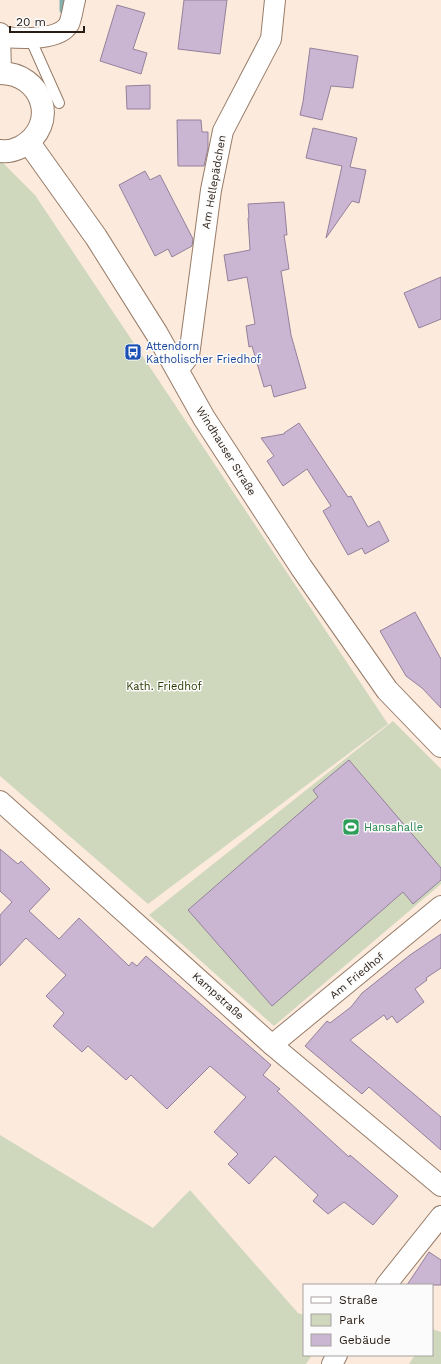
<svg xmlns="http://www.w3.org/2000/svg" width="441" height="1364" viewBox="0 0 441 1364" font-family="'Work Sans',sans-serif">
  <rect width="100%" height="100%" fill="#fceadd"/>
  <g fill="#cfd8bc">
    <polygon points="0,160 35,195 388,724 148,904 0,776"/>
    <polygon points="393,721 441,769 441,884 274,1026 149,915"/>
    <polygon points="0,1135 153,1228 190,1190 298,1313 304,1315 304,1355 312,1355 306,1364 0,1364"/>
    <polygon points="432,1329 441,1332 441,1364 409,1364 415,1355 432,1355"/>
  </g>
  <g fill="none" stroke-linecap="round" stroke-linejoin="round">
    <polyline stroke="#85b0b0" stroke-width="7" points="63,10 63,0"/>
  </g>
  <g fill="#cab6d2" stroke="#94809b">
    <polygon points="184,0 227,0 220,54 178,49"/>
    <polygon points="117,5 145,13 133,49 147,53 141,74 100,61"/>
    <polygon points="310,48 358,56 353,88 331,86 322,120 300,115 303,102"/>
    <polygon points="150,85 150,109 127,109 126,86"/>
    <polygon points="177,120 201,120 202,132 208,132 208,148 204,166 178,166"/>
    <polygon points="313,128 357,138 350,167 366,170 359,203 352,201 326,238 342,166 306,158"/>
    <polygon points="145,171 150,180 160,175 193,239 192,246 172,257 168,249 155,256 119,185"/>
    <polygon points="284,202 287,235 284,235 289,269 281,271 291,335 306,388 274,397 271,385 264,387 252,346 249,347 246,326 255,324 247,277 228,281 224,255 250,250 248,218 249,218 248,204"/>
    <polygon points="441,277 441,319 419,328 404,293"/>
    <polygon points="299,423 348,497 351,496 368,527 379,521 389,541 365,554 362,548 348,555 323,511 331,506 307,469 283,486 267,461 274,456 261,438 284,434 284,433"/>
    <polygon points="415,612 441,659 441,708 422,688 406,676 380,631"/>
    <polygon points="349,760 441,868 441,880 413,904 403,892 272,1006 188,910 318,797 313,790"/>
    <polygon points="0,849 18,864 21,861 50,889 29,911 59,939 79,918 129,966 132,962 137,966 146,956 271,1065 263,1075 280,1089 277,1091 349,1157 350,1155 398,1196 373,1225 344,1202 328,1214 313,1201 318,1195 275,1156 249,1184 228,1164 238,1154 214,1132 246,1097 210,1066 167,1109 131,1075 126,1080 88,1046 82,1052 53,1026 64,1013 46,996 66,975 26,938 0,966 0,915 12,902 0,891"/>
    <polygon points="441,934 441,968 426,978 427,980 415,989 424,1002 397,1023 392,1016 387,1020 384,1015 350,1040 441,1117 441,1150 369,1087 362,1094 305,1046 327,1021 330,1023 351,1007 362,993 410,955"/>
    <polygon points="429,1252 441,1260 441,1285 407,1285"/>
  </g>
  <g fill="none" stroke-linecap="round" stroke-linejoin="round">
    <g stroke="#977c68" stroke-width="12">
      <polyline id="lane" points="30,38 59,103"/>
    </g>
    <g stroke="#977c68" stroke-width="22">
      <g id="street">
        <polyline points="0,33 1,73"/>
        <path d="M0,37C18,38 59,42 69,24C72,17 73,7 75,0"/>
        <polyline points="178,370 189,356 211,190 223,131 271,39 275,0"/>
        <polyline points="0,801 272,1045 441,1186"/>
        <polyline points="272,1045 441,906"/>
        <polyline points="386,1285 441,1216"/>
        <polyline points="332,1364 337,1355"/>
      </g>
    </g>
    <g stroke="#977c68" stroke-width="24">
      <g id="secondary">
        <path d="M0,73C43,73 60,125 21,147C15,150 7,152 0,151"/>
        <polyline points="29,143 96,237 157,334 204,418 301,567 387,690 441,746"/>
      </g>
    </g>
    <use href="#lane" stroke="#fff" stroke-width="10"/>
    <use href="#street" stroke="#fff" stroke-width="20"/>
    <use href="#secondary" stroke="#fff" stroke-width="22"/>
  </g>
  <defs>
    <g id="bus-square" transform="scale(0.9)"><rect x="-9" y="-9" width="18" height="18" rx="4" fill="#1a4fb4" stroke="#fbfbfb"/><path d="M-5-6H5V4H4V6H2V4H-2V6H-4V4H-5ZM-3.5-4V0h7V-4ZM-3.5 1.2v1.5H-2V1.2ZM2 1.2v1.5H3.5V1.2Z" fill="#fff"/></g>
    <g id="stadium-square" transform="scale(0.9)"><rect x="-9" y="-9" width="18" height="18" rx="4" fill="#2e9e5b" stroke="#fbfbfb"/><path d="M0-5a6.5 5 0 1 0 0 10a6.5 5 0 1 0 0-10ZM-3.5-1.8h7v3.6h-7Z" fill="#fff"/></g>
  </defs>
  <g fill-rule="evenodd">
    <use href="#bus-square" x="133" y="352"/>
    <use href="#stadium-square" x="351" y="827"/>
  </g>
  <g text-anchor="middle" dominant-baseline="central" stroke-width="3" stroke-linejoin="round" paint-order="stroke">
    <g font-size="11" fill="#281d15" stroke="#fbfbfb">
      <text transform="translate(214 182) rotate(-80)">Am Hellepädchen</text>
      <text transform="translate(226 451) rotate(58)">Windhauser Straße</text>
      <text transform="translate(357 976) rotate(-39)">Am Friedhof</text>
      <text transform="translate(218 996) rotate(42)">Kampstraße</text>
    </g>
    <g font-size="11" fill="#164399" stroke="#fbfbfb" text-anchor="start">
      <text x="146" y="346">Attendorn<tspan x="146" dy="13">Katholischer Friedhof</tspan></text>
    </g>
    <g font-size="11" fill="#2e3a03" stroke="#fbfbfb">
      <text x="164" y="686">Kath. Friedhof</text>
    </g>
    <g font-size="11" fill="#27864d" stroke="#fbfbfb" text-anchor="start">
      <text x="364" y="827">Hansahalle</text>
    </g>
  </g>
  <rect x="303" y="1284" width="130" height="72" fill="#fbfbfb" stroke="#a7a29f"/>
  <rect x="311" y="1297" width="20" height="6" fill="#ffffff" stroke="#a7a29f"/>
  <text x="339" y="1304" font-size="12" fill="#281d15">Straße</text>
  <rect x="311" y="1314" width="20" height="12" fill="#cfd8bc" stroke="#a7a29f"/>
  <text x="339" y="1324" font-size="12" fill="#281d15">Park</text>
  <rect x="311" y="1334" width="20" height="12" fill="#cab6d2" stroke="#a7a29f"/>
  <text x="339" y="1344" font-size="12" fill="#281d15">Gebäude</text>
  <path d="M10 26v6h74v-6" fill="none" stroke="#281d15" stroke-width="2"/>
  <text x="16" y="26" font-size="12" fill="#281d15" stroke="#fbfbfb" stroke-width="3" paint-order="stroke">20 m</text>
</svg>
